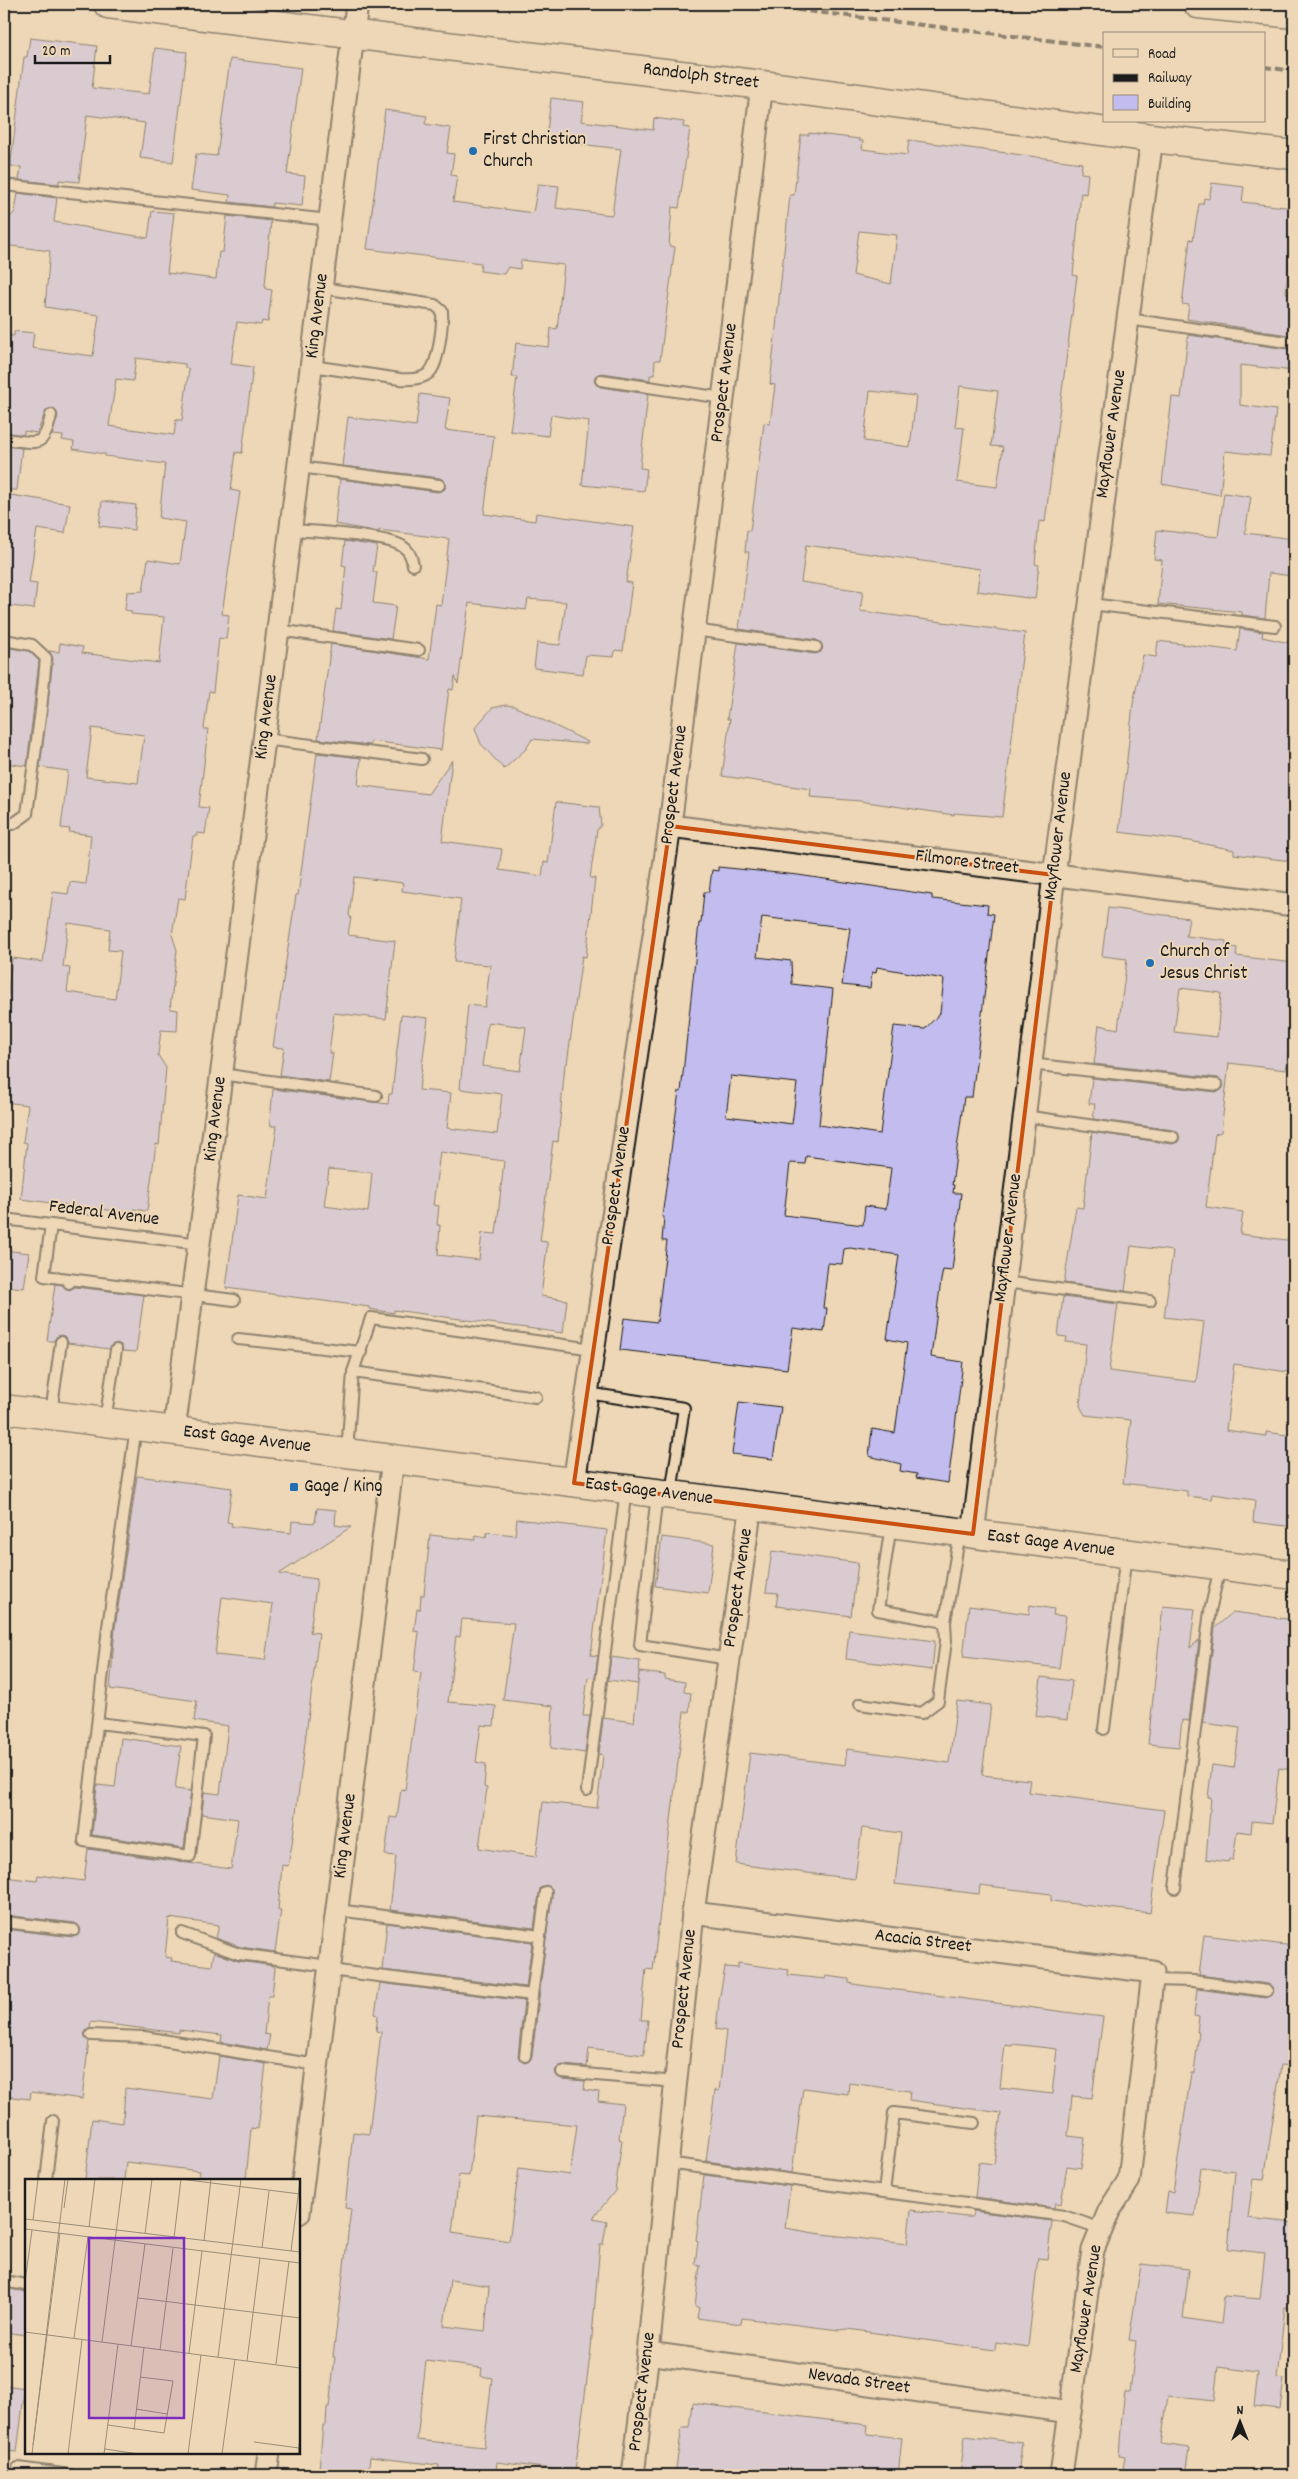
<svg xmlns="http://www.w3.org/2000/svg" width="1298" height="2479" viewBox="0 0 1298 2479" font-family="Dekko,sans-serif">
  <rect width="100%" height="100%" fill="#edd7b6"/>
  <filter id="ink" filterUnits="userSpaceOnUse"><feTurbulence type="fractalNoise" baseFrequency=".02" numOctaves="2"/><feDisplacementMap in="SourceGraphic" scale="10" xChannelSelector="R" yChannelSelector="G"/><feConvolveMatrix kernelMatrix="1 2 1 2 8 2 1 2 1" color-interpolation-filters="sRGB"/></filter>
  <g filter="url(#ink)">
    <g fill="#c3bdef" stroke="#1c1c1c" fill-rule="evenodd">
      <polygon points="30,38 97,46 92,88 149,94 155,48 187,52 173,162 140,158 145,123 87,115 79,182 59,180 59,184 19,180 21,167 11,166 11,161 24,57 27,57"/>
      <polygon points="230,59 301,68 287,174 305,176 302,206 272,203 272,207 229,202 230,195 191,190 196,154 217,156"/>
      <polygon points="551,98 584,102 581,121 653,130 654,118 684,122 683,127 690,128 679,208 672,207 669,246 675,247 660,360 655,360 654,375 650,375 650,380 602,373 596,375 594,379 600,387 648,394 640,468 647,469 644,491 582,485 589,421 551,415 548,436 510,431 517,377 512,377 516,343 549,347 551,328 557,329 564,265 521,260 520,269 508,267 504,274 480,271 481,263 367,249 385,110 427,116 425,124 451,128 447,153 454,154 451,175 457,176 453,202 533,213 538,184 559,186 556,208 612,215 621,149 546,140"/>
      <path d="M809,133L860,139L859,141H863L862,149L907,155L909,140L1082,163L1081,173L1088,174L1086,194L1081,193L1073,275L1077,276L1045,522L1039,521L1035,564L1039,565L1035,599L977,591L980,569L806,545L801,582L863,591L860,611L1025,633L1002,817L954,813V815L860,801L810,797L811,789L722,776L730,719H727L738,643L815,654L821,652L823,647L817,640L739,629L749,552H745L747,530L750,531L764,423L770,424L775,385L770,384L790,195H794L801,135H809ZM859,231L897,235L891,284L853,275ZM960,386L998,391L991,446L1003,447L997,487L957,482L964,428L955,427ZM870,391L916,396L910,447L864,441Z"/>
      <polygon points="1212,183 1244,187 1242,202 1294,208 1286,293 1293,294 1292,300 1294,300 1294,336 1187,319 1189,305 1182,304 1190,239 1193,240 1199,204 1203,204 1204,198 1209,199"/>
      <path d="M18,193L57,198L54,222L148,238L152,211L174,213L167,273L216,279L219,252H223L227,216L271,221L265,285L266,289L272,290L268,322L262,321L261,325L237,322L231,364L253,367L242,453L236,452L231,490L240,492L222,614L229,615L226,639L219,638L213,692L209,691L204,729H208L199,807L209,808L205,834L197,833V836H193L185,899L178,898L172,935L177,950L170,1009L178,1010L177,1031L161,1030L158,1055L166,1068L159,1145L156,1144L147,1211L133,1209V1213L99,1209L98,1216L66,1213L68,1205L21,1199L27,1143L23,1142L28,1105L4,1102V1010H6L12,958L43,962L53,892L68,894L70,882L86,884L91,835L69,832L70,829L61,828L68,771L40,767L53,659L49,651L59,652L60,643L83,647L82,653L159,663L164,617L131,614V611L125,610L127,592L143,591L148,559L180,564L186,522L159,518L165,464L105,456V454L73,449L74,442L62,440L63,436L52,435L58,416L53,408L46,411L37,433L24,431V435L4,432V335L14,336V331L34,333L32,348L93,356L99,315L45,307L50,251L4,245L5,222L15,212ZM136,358L185,364V368L189,369L182,420H176L174,435L109,426L116,379L133,381ZM92,728L144,735L138,783L86,777ZM68,923L110,929L108,950L121,951L115,999L67,992L70,968L63,967Z"/>
      <polygon points="1188,335 1294,350 1294,371 1240,365 1240,405 1276,410 1270,456 1225,451 1220,495 1162,484 1172,397 1181,398"/>
      <polygon points="420,394 450,398 445,430 494,436 484,514 535,521 536,513 634,527 626,582 632,583 623,651 615,650 614,657 586,655 583,674 534,668 537,643 560,645 566,602 528,599 526,610 469,603 458,684 455,676 453,690 449,689 441,750 371,741 370,745 318,739 331,644 429,659 436,604 441,605 449,539 379,530 379,532 335,524 340,479 438,492 445,489 445,482 440,478 342,466 348,417 416,426"/>
      <polygon points="4,446 22,448 17,490 4,490"/>
      <polygon points="1224,493 1251,497 1245,533 1294,539 1292,576 1269,573 1265,618 1242,615 1242,612 1158,604 1162,560 1154,559 1157,530 1218,537"/>
      <polygon points="4,494 70,504 65,533 37,529 29,583 37,584 34,609 4,605"/>
      <polygon points="102,501 136,505 134,530 99,526"/>
      <polygon points="345,541 377,546 373,572 377,572 373,603 396,606 391,639 333,631 336,609 341,610 346,566 342,565"/>
      <polygon points="1240,629 1263,632 1262,637 1294,644 1291,700 1294,701 1294,853 1292,853 1291,861 1234,854 1234,850 1190,841 1119,832 1133,704 1143,655 1156,657 1158,641 1237,651"/>
      <polygon points="4,647 29,651 39,661 27,766 4,763"/>
      <polygon points="506,705 514,706 588,742 587,744 532,739 526,749 504,769 481,744 475,728 492,708"/>
      <path d="M317,753L361,758L358,785L428,794L452,760L442,841L502,849L499,870L542,876L544,862L548,863L556,802L599,807L601,825L597,830L590,878H595L586,957L582,956L567,1064H565L558,1142L553,1141L540,1241L547,1242V1248L541,1296L567,1300L563,1333L394,1310V1313L369,1309V1307L226,1288L238,1195L267,1199L277,1126H271L270,1121L273,1089L388,1104L389,1094H392L401,1015L428,1018L419,1090L451,1093L447,1128L497,1134L502,1094L460,1089L468,1005L485,1007L490,965L454,962L461,899L402,891L403,883L354,877L349,916L351,917L348,935L395,941L386,1019L334,1013L329,1053H333L329,1082L280,1075L284,1048L273,1047L296,895H298ZM488,1022L526,1027L520,1071L482,1066ZM440,1152L504,1161L496,1234L482,1233L479,1260L438,1255L440,1225H437L439,1206L433,1205ZM329,1169L372,1173L368,1212L324,1206Z"/>
      <path d="M718,867L798,875L932,895V899L988,905L987,913L994,914L972,1097H964L952,1185H954L953,1193H961L952,1271L943,1270L941,1280L931,1357L963,1362L948,1483L916,1478L917,1474L900,1471L901,1464L869,1456L872,1429L895,1433L907,1343L887,1339L899,1255L850,1248L844,1249L842,1264L828,1263L823,1308H827L824,1332L793,1328L787,1369L620,1350L624,1318L657,1322L667,1241H662L664,1217H662L679,1091L681,1092L699,923H701L704,892H709L712,870L718,871ZM762,917L850,928L842,985L870,988L872,972L876,973L877,967L944,979L940,1013L925,1029L894,1026L880,1134L819,1125L833,989L792,984L791,961L757,957ZM731,1076L797,1083L792,1124L726,1116ZM806,1156L891,1168L886,1209L865,1206L863,1225L784,1215L790,1163L805,1164Z"/>
      <path d="M1108,908L1189,918L1186,936L1226,941V946L1237,948L1236,956L1294,963V1034H1291L1286,1070L1229,1063L1221,1132L1215,1134L1206,1207L1243,1212L1240,1234L1294,1241V1373L1234,1364L1226,1430L1266,1436V1432L1294,1436V1527L1253,1522L1255,1500L1212,1494L1211,1499L1187,1496V1491L1123,1483L1131,1420L1085,1415L1080,1406L1086,1344L1066,1342L1067,1337L1058,1336L1063,1297L1118,1304L1109,1371L1196,1382L1204,1322L1164,1317L1173,1251L1131,1246L1125,1291L1064,1283L1076,1207L1083,1208L1092,1132L1172,1144L1178,1142L1180,1137L1174,1130L1093,1119L1095,1104H1089L1092,1078L1216,1092L1222,1089L1224,1085L1218,1078L1094,1064L1099,1025L1118,1029L1127,959L1102,956ZM1180,988L1221,993L1217,1037L1174,1032Z"/>
      <polygon points="4,1250 29,1253 24,1288 4,1286"/>
      <polygon points="55,1284 63,1285 69,1290 75,1287 144,1295 136,1352 123,1351 121,1345 117,1343 109,1349 68,1343 66,1337 61,1335 56,1337 54,1341 47,1341"/>
      <polygon points="739,1402 781,1407 773,1459 732,1454"/>
      <path d="M137,1476L232,1488L227,1522L232,1523L231,1526L291,1533L292,1521L315,1523L317,1508L336,1510L335,1525L351,1527L279,1574L317,1579L310,1632L319,1633L292,1844L288,1866L282,1865L278,1910H281L275,1952L241,1947L216,1938L219,1925L169,1918L165,1957L172,1958L171,1961L212,1966L214,1952L238,1961L274,1966L275,1968L272,1996H268L264,2034L270,2035L267,2050L221,2042L222,2035L179,2030V2033L91,2022L90,2028L84,2034L89,2041L82,2099L31,2092L30,2099L4,2096V2058L8,2025H4V1929L73,1937L79,1934L81,1930L75,1923L4,1915V1877L37,1881L38,1875L84,1881L88,1849L231,1869L238,1819L202,1814L204,1792L220,1794L228,1726L194,1721L197,1701L110,1689L115,1628ZM222,1597L273,1604L265,1660L215,1655Z"/>
      <path d="M517,1519L607,1530L591,1655L598,1656L595,1678L588,1677L583,1716H590L585,1753L551,1748L553,1706L503,1700L514,1623L462,1619L460,1637L456,1636L448,1702L496,1706L494,1726L481,1725L476,1762L486,1764L484,1787L487,1788L479,1848L536,1857L543,1802L597,1808L603,1755L599,1754L603,1718L634,1722L639,1672L665,1675V1679L685,1682L684,1692L691,1693L689,1712H684L653,1970L646,1969L641,2020H648L644,2055L589,2048L587,2067L562,2065L555,2071L556,2075L561,2079L585,2081L584,2090L599,2092L598,2101L623,2104L619,2139L622,2140L615,2191L593,2218L607,2221L603,2244H600L591,2348L575,2472L497,2462L496,2472L475,2469L474,2475H438L439,2465L370,2457L368,2475H325V2470L319,2469L323,2425H326L327,2407H329L335,2357H333L334,2348L351,2209L345,2208L353,2132L369,2134L381,2032L376,2031L378,2015L375,2014L380,1983L524,2001L518,2056L521,2061L525,2063L530,2060L532,2057L552,1889L546,1885L540,1888L534,1928L390,1910L396,1856L385,1855L390,1817L397,1818L401,1789L405,1790L421,1673L414,1672L419,1632L414,1631L417,1609L420,1610L421,1595H424L430,1535L475,1540L476,1535L486,1537L487,1532L515,1535ZM476,2116L577,2125L570,2175L519,2168L509,2241L452,2232L459,2175L469,2176ZM450,2280L489,2286L485,2331L444,2326ZM426,2361L482,2368L481,2376L492,2378L484,2447L417,2440Z"/>
      <polygon points="662,1537 714,1544 708,1593 655,1586"/>
      <polygon points="772,1551 858,1563 851,1616 776,1606 778,1593 766,1592"/>
      <polygon points="1030,1605 1054,1609 1053,1615 1066,1616 1059,1668 963,1657 969,1606 1029,1614"/>
      <polygon points="1163,1606 1195,1609 1190,1648 1199,1640 1189,1721 1182,1720 1179,1747 1148,1744"/>
      <polygon points="1233,1612 1294,1620 1294,1770 1279,1768 1272,1823 1252,1821 1251,1833 1237,1831 1233,1860 1229,1859 1228,1862 1206,1859 1211,1797 1208,1797 1212,1765 1234,1768 1240,1728 1203,1723 1215,1628"/>
      <polygon points="849,1630 935,1641 932,1670 846,1659"/>
      <polygon points="611,1657 640,1661 638,1684 608,1680"/>
      <polygon points="1041,1677 1072,1681 1067,1720 1036,1716"/>
      <polygon points="957,1701 991,1705 982,1775 1030,1780 1028,1792 1164,1810 1150,1913 1051,1901 1051,1894 980,1885 979,1894 895,1884 901,1833 862,1828 855,1879 736,1864 750,1753 845,1765 847,1749 949,1763"/>
      <polygon points="121,1738 181,1746 175,1789 191,1791 184,1848 92,1835 97,1785 115,1787"/>
      <polygon points="387,1923 532,1942 526,1987 382,1970"/>
      <polygon points="1204,1935 1294,1946 1294,2066 1281,2065 1264,2180 1253,2179 1248,2218 1294,2223 1294,2309 1285,2307 1277,2378 1284,2379 1280,2409 1254,2406 1258,2372 1218,2367 1214,2401 1168,2396 1161,2444 1190,2448 1186,2475 1122,2475 1125,2457 1119,2456 1122,2415 1125,2392 1130,2392 1136,2341 1129,2340 1141,2264 1189,2269 1183,2318 1221,2324 1224,2296 1260,2299 1265,2253 1228,2249 1235,2171 1201,2167 1195,2216 1165,2213 1168,2191 1173,2192 1191,2073 1194,2073 1199,2032 1197,2032 1199,2017 1194,2016 1197,1989 1266,1998 1274,1992 1273,1988 1268,1984 1199,1975"/>
      <path d="M738,1963L789,1970L788,1975L825,1979L826,1976L849,1979V1983L859,1985L1103,2017L1092,2098L1072,2096L1068,2136L1085,2138L1081,2168L1067,2166L1061,2204L1055,2203L1054,2208L975,2197L979,2162L994,2164L1001,2113L909,2100L910,2091L849,2083L848,2094L803,2088L792,2173L706,2161L715,2090L719,2091L726,2031L716,2029L719,2001L725,1967L738,1968ZM1013,2044L1057,2049L1052,2094L1000,2088L1005,2045L1012,2046Z"/>
      <polygon points="219,2056 266,2064 258,2129 251,2128 246,2180 198,2180 200,2171 126,2162 124,2180 85,2180 92,2119 123,2123 125,2088 213,2099"/>
      <polygon points="704,2175 790,2186 785,2228 814,2233 907,2244 911,2210 966,2217 972,2217 973,2211 1052,2221 1047,2259 1038,2258 1028,2347 996,2342 995,2350 848,2329 839,2330 742,2318 741,2324 697,2318 699,2307 695,2307 700,2265 695,2264 698,2241 696,2240"/>
      <polygon points="4,2288 26,2292 26,2335 4,2332"/>
      <polygon points="4,2385 25,2388 17,2452 4,2451"/>
      <polygon points="692,2403 868,2425 867,2434 902,2438 898,2475 867,2475 827,2471 826,2475 675,2475 682,2427 689,2427"/>
      <polygon points="965,2436 1022,2443 1018,2475 960,2475"/>
    </g>
    <g fill="none" stroke-linecap="round" stroke-linejoin="round">
      <g stroke="#1c1c1c" stroke-width="14">
        <g id="lane">
          <polyline points="4,185 330,220"/>
          <polyline points="1128,319 1294,343"/>
          <path d="M312,366L400,379C429,381 434,373 439,346C441,334 443,323 442,311L435,305L322,288"/>
          <polyline points="601,380 723,398"/>
          <path d="M4,439C35,442 44,451 51,415"/>
          <polyline points="299,467 439,485"/>
          <path d="M291,530C312,531 387,536 402,546C409,550 412,558 413,565"/>
          <polyline points="1090,604 1275,626"/>
          <polyline points="278,630 419,650"/>
          <polyline points="694,630 816,647"/>
          <polyline points="4,640 32,645 46,658 41,710 27,814 13,824 4,823"/>
          <polyline points="264,739 422,759"/>
          <polyline points="1030,1064 1217,1085"/>
          <polyline points="221,1074 376,1096"/>
          <polyline points="1024,1116 1173,1137"/>
          <polyline points="4,1219 200,1244"/>
          <polyline points="51,1225 44,1276 69,1279"/>
          <polyline points="1004,1282 1150,1301"/>
          <polyline points="69,1283 69,1279 234,1300"/>
          <polyline points="238,1339 361,1352"/>
          <polyline points="353,1372 536,1397"/>
          <polyline points="587,1393 684,1408 671,1493"/>
          <polyline points="51,1413 61,1342"/>
          <polyline points="105,1421 116,1350"/>
          <polyline points="347,1452 353,1372 371,1318 593,1349"/>
          <polyline points="657,1494 640,1645 729,1659"/>
          <polyline points="891,1525 878,1610 945,1622 960,1532"/>
          <polyline points="860,1704 922,1713 938,1701 946,1641 945,1622"/>
          <polyline points="98,1723 204,1736 190,1856 84,1841 108,1627 136,1427"/>
          <polyline points="1104,1729 1126,1555"/>
          <polyline points="587,1790 626,1490"/>
          <polyline points="1175,1888 1210,1611 1220,1567"/>
          <polyline points="4,1922 74,1930"/>
          <polyline points="182,1933 239,1954 329,1966"/>
          <polyline points="540,1936 546,1892"/>
          <polyline points="329,1970 532,1995 540,1936 337,1910"/>
          <polyline points="1152,1980 1193,1981 1267,1991"/>
          <polyline points="91,2035 144,2037 317,2065"/>
          <polyline points="525,2056 532,1995"/>
          <polyline points="562,2072 676,2082"/>
          <polyline points="667,2163 1064,2216 1102,2229"/>
          <polyline points="46,2180 53,2121"/>
          <polyline points="884,2192 894,2113 974,2123"/>
          <polyline points="4,2281 26,2285"/>
          <polyline points="18,2468 70,2475"/>
        </g>
      </g>
      <g stroke="#1c1c1c" stroke-width="25">
        <g id="street">
          <polyline points="670,826 1294,905"/>
          <polyline points="174,1431 228,1025 357,4"/>
          <polyline points="574,1483 670,826 762,85"/>
          <polyline points="973,1534 1054,875 1152,138"/>
          <polyline points="693,1913 1153,1972 1129,2180 1109,2211 1093,2250 1061,2475"/>
          <polyline points="299,2213 393,1459"/>
          <polyline points="648,2353 1070,2412"/>
          <polyline points="266,2475 269,2453"/>
          <polyline points="633,2475 648,2353 693,1913 751,1505"/>
        </g>
      </g>
      <g stroke="#1c1c1c" stroke-width="31">
        <g id="secondary">
          <polyline points="108,4 762,85 1152,138 1294,155"/>
          <polyline points="1198,4 1294,14"/>
          <polyline points="4,1409 1294,1575"/>
        </g>
      </g>
      <use href="#lane" stroke="#edd7b6" stroke-width="10"/>
      <use href="#street" stroke="#edd7b6" stroke-width="21"/>
      <use href="#secondary" stroke="#edd7b6" stroke-width="28"/>
      <g stroke="#1c1c1c" stroke-width="4" stroke-dasharray="8 4" stroke-linecap="butt">
        <polyline points="749,4 1104,47"/>
        <polyline points="1264,67 1294,71"/>
      </g>
    </g>
  </g>
  <path d="M0 0H1298V2479H0ZM670,826L1054,875L973,1534L574,1483Z" fill="#edd7b6" fill-opacity=".55" fill-rule="evenodd"/>
  <path fill="none" stroke="#c9500e" stroke-width="4" stroke-linejoin="round" d="M670,826L1054,875L973,1534L574,1483Z"/>
  <g fill="#1f6fb2" stroke="#edd7b6" stroke-width="2">
    <circle cx="473" cy="151" r="5"/>
    <circle cx="1150" cy="963" r="5"/>
    <rect x="289" y="1482" width="10" height="10" rx="2.5"/>
  </g>
  <g text-anchor="middle" dominant-baseline="central" stroke-width="4" stroke-linejoin="round" paint-order="stroke">
    <g font-size="19" fill="#1c1c1c" stroke="#edd7b6">
      <text transform="translate(701 77) rotate(7)">Randolph Street</text>
      <text transform="translate(318 316) rotate(-83)">King Avenue</text>
      <text transform="translate(725 383) rotate(-83)">Prospect Avenue</text>
      <text transform="translate(1112 434) rotate(-82)">Mayflower Avenue</text>
      <text transform="translate(267 717) rotate(-83)">King Avenue</text>
      <text transform="translate(675 785) rotate(-83)">Prospect Avenue</text>
      <text transform="translate(1059 836) rotate(-83)">Mayflower Avenue</text>
      <text transform="translate(967 863) rotate(7)">Filmore Street</text>
      <text transform="translate(216 1119) rotate(-83)">King Avenue</text>
      <text transform="translate(617 1186) rotate(-82)">Prospect Avenue</text>
      <text transform="translate(104 1214) rotate(7)">Federal Avenue</text>
      <text transform="translate(1009 1238) rotate(-83)">Mayflower Avenue</text>
      <text transform="translate(247 1440) rotate(7)">East Gage Avenue</text>
      <text transform="translate(649 1492) rotate(7)">East Gage Avenue</text>
      <text transform="translate(1051 1544) rotate(7)">East Gage Avenue</text>
      <text transform="translate(739 1588) rotate(-82)">Prospect Avenue</text>
      <text transform="translate(346 1836) rotate(-83)">King Avenue</text>
      <text transform="translate(923 1942) rotate(7)">Acacia Street</text>
      <text transform="translate(685 1989) rotate(-84)">Prospect Avenue</text>
      <text transform="translate(1087 2309) rotate(-81)">Mayflower Avenue</text>
      <text transform="translate(859 2382) rotate(8)">Nevada Street</text>
      <text transform="translate(643 2392) rotate(-83)">Prospect Avenue</text>
    </g>
    <g font-size="19" fill="#1c1c1c" stroke="#edd7b6" text-anchor="start">
      <text x="483" y="140">First Christian<tspan x="483" dy="22">Church</tspan></text>
      <text x="1160" y="952">Church of<tspan x="1160" dy="22">Jesus Christ</tspan></text>
      <text x="304" y="1487">Gage / King</text>
    </g>
  </g>
  <g transform="translate(25 2179)">
    <rect width="275" height="275" fill="#edd7b6"/>
    <path fill="none" stroke="#998c78" stroke-width="1" d="M155,0L275,15M39,29L43,0M0,40L275,73M8,41L13,0M64,48L70,0M0,50L275,84M120,55L127,0M149,59L156,0M179,62L186,0M237,69L244,12M266,72L275,2M0,103L7,51M113,119L275,139M0,153L275,189M49,159L63,58M77,163L98,0M106,167L120,65M135,171L148,69M164,174L177,72M193,178L216,0M222,182L235,79M251,185L264,82M111,230L142,235M83,246L139,254L148,202L115,198M109,251L119,168M229,263L274,269M8,266L35,54M80,270L114,275M7,275L40,0M43,275L57,161M79,275L93,165M163,275L176,176M197,275L210,180M273,275L275,258"/>
    <path fill="#7b2cbf" fill-opacity="0.15" stroke="#7b2cbf" stroke-width="2.5" d="M64,59H159V239H64Z"/>
    <rect width="275" height="275" fill="none" stroke="#1c1c1c" stroke-width="2.5"/>
  </g>
  <rect width="1298" height="2479" fill="none" stroke="#edd7b6" stroke-width="20"/>
  <rect x="10" y="10" width="1278" height="2459" fill="none" stroke="#1c1c1c" stroke-width="2" filter="url(#ink)"/>
  <rect x="1103" y="32" width="162" height="90" fill="#edd7b6" stroke="#998c78"/>
  <rect x="1113" y="49" width="25" height="8" fill="#edd7b6" stroke="#998c78"/>
  <text x="1148" y="58" font-size="15" fill="#1c1c1c">Road</text>
  <rect x="1113" y="74" width="25" height="8" fill="#1c1c1c" stroke="#998c78"/>
  <text x="1148" y="82" font-size="15" fill="#1c1c1c">Railway</text>
  <rect x="1113" y="95" width="25" height="15" fill="#c3bdef" stroke="#998c78"/>
  <text x="1148" y="108" font-size="15" fill="#1c1c1c">Building</text>
  <g transform="translate(1240 2422)" stroke="#edd7b6" stroke-width="4" paint-order="stroke">
  <path d="M0-4L9 19L0 12L-9 19Z" fill="#1c1c1c"/>
  <text y="-8" font-size="14" font-weight="bold" text-anchor="middle" fill="#1c1c1c">N</text>
  </g>
  <path d="M35 55v8h75v-8" fill="none" stroke="#1c1c1c" stroke-width="2.5"/>
  <text x="42" y="55" font-size="15" fill="#1c1c1c" stroke="#edd7b6" stroke-width="4" paint-order="stroke">20 m</text>
</svg>
